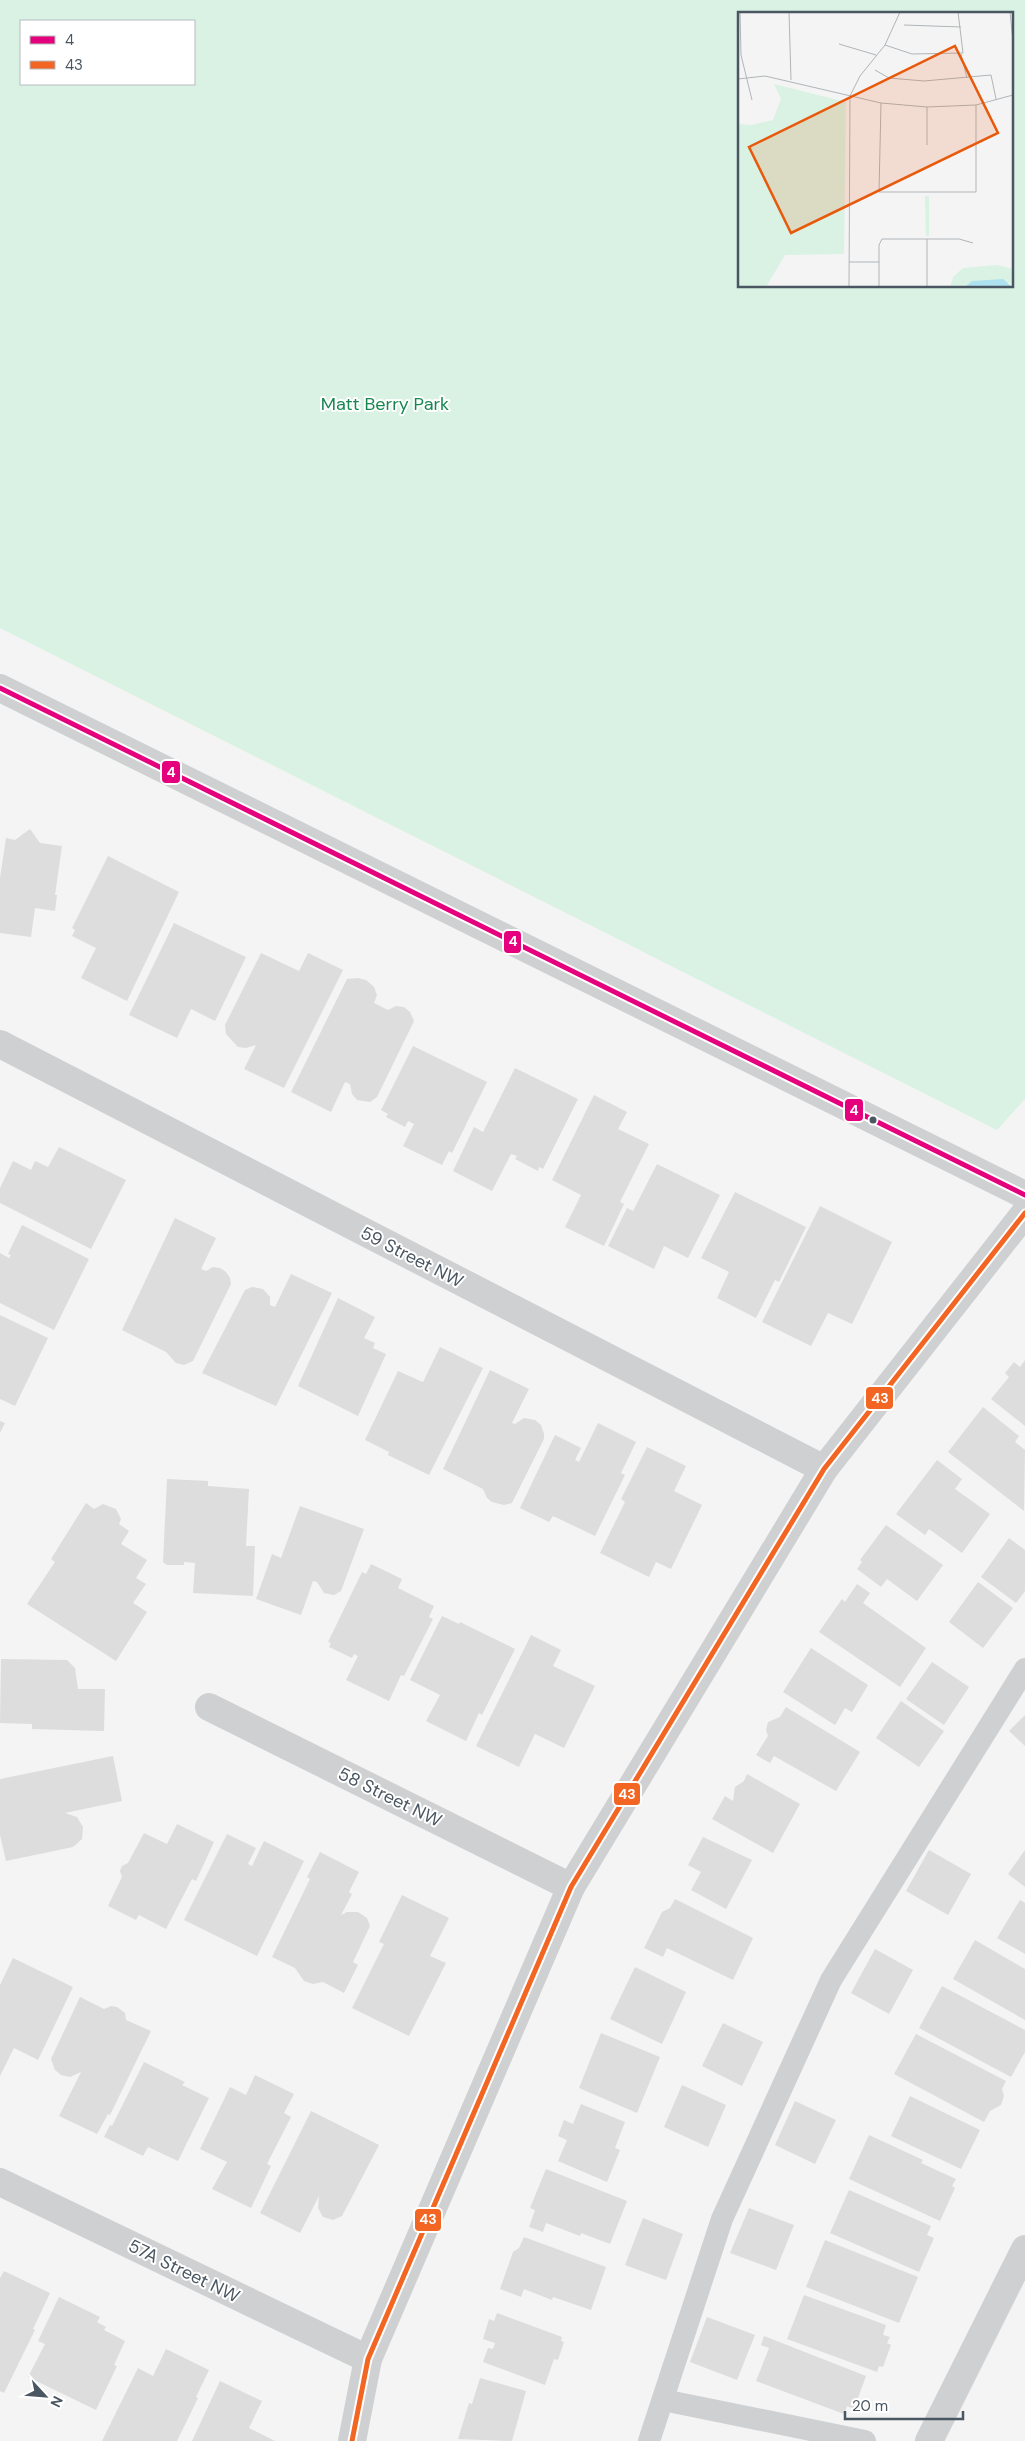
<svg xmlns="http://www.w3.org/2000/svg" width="1025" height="2441" viewBox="0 0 1025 2441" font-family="'DM Sans',sans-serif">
  <rect width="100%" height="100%" fill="#f4f4f4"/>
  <path fill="#d9f2e3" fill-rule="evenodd" d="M0,0H1025V1099L997,1130L0,628ZM739,14H1011V286H739ZM194,21V84H21V21Z"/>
  <g fill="#ddddde">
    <polygon points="30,829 40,843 62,846 55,895 57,895 55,911 35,908 31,937 0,933 0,878 6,838 15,840"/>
    <polygon points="108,856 179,892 127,1001 81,978 96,948 72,936 75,930 72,928"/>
    <polygon points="174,923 246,957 215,1021 191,1009 177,1038 129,1015"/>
    <polygon points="261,953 299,971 308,953 343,970 284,1088 244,1069 256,1045 246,1048 238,1047 226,1034 225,1025"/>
    <polygon points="358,978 366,980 374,987 377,995 374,1003 388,1010 396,1006 404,1007 410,1012 414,1021 377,1097 370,1102 357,1100 352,1094 350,1084 345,1082 331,1112 291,1092 347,979"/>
    <polygon points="413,1046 487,1082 452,1153 449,1151 442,1165 403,1146 414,1124 408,1121 405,1127 386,1117 388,1114 381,1110"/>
    <polygon points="515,1068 578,1099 543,1169 539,1167 538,1171 515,1159 517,1156 511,1154 492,1191 453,1171 474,1127 483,1132"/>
    <polygon points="594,1095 627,1112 618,1129 649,1144 620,1202 624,1204 604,1246 565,1227 581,1195 552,1180"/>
    <polygon points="59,1147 126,1180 91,1249 0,1203 0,1188 13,1161 31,1170 35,1161 48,1167"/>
    <polygon points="657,1164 720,1195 688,1258 664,1246 654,1269 608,1246 627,1208 633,1211"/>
    <polygon points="735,1192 806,1227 779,1282 775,1280 756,1318 717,1298 729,1272 701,1258"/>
    <polygon points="820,1206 892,1242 852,1324 828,1313 811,1346 762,1322"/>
    <polygon points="175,1218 216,1238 201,1269 206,1271 213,1267 220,1268 226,1272 230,1278 231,1284 193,1361 184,1365 176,1363 166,1352 122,1330"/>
    <polygon points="22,1225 89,1259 54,1330 0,1303 0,1253 9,1258 11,1255 8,1254"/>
    <polygon points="291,1274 332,1293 276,1406 202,1373 245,1290 252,1287 263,1289 270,1297 270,1305 275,1307"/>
    <polygon points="338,1298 375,1317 364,1338 375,1343 373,1348 386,1354 358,1416 298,1386"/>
    <polygon points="0,1315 48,1338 15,1406 0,1399"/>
    <polygon points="440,1347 483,1368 429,1475 388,1455 389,1452 365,1440 398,1371 423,1382"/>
    <polygon points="1025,1360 1025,1426 991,1399 1009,1377 1005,1373 1014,1362 1020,1367"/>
    <polygon points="490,1370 529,1389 512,1423 515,1424 524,1418 535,1420 541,1425 544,1434 544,1439 512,1503 504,1505 492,1502 487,1498 483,1489 443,1469"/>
    <polygon points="983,1407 1019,1436 1015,1442 1025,1450 1024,1511 948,1452"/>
    <polygon points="0,1421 5,1423 0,1433"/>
    <polygon points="598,1423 636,1442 621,1473 625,1475 595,1536 553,1516 549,1522 520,1508 555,1435 581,1448 575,1460 579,1462"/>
    <polygon points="647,1447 686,1466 674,1491 702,1505 671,1569 656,1562 649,1577 600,1553 625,1502 621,1499"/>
    <polygon points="937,1460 962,1479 955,1489 990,1514 962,1553 929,1529 925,1535 896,1514"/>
    <polygon points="167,1479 208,1481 208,1486 249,1489 246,1546 255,1546 253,1596 193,1593 195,1563 184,1562 184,1565 167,1565 163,1562"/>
    <polygon points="86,1503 94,1509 103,1504 116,1509 121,1519 119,1524 129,1531 121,1544 147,1560 136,1578 146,1584 133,1603 147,1612 116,1661 27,1604 55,1562 51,1559"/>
    <polygon points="300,1506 364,1529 341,1591 334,1595 324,1593 317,1582 313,1581 301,1615 256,1599 272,1554 281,1558"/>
    <polygon points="886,1525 943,1565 917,1601 887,1579 881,1587 857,1569 862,1562 860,1560"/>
    <polygon points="1009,1538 1025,1550 1025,1591 1016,1603 981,1577"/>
    <polygon points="371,1564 402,1579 398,1588 434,1606 429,1617 433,1619 404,1676 401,1675 389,1701 346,1680 358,1656 354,1654 352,1658 329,1647 331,1643 328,1642 362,1572 366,1574"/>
    <polygon points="978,1582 1013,1608 983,1648 949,1622"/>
    <polygon points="857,1584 870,1593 863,1603 926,1648 900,1687 819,1632 842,1599 845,1602"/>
    <polygon points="442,1616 459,1624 460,1622 515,1649 482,1715 479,1713 466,1741 426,1721 440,1695 410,1680"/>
    <polygon points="531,1635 561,1650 553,1666 595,1686 564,1748 535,1734 519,1767 476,1746"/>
    <polygon points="811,1648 868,1685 852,1712 845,1708 835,1725 783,1692"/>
    <polygon points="1,1659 67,1660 75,1668 78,1689 105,1689 104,1731 32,1729 32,1724 0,1723"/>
    <polygon points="932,1662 969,1687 944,1725 906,1699"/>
    <polygon points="901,1701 944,1731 919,1767 876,1738"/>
    <polygon points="786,1707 860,1752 836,1791 774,1756 770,1763 756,1755 768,1736 766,1730 768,1722 780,1717"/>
    <polygon points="1025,1715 1025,1746 1009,1731"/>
    <polygon points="113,1756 122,1801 65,1813 77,1817 83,1827 82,1839 73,1847 6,1861 0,1835 0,1779"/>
    <polygon points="747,1774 800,1804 773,1853 712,1819 725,1796 733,1801 735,1787 744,1781"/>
    <polygon points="177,1824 214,1842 196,1881 192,1879 166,1929 139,1915 136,1920 108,1906 122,1877 120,1871 122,1866 128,1863 144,1833 167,1844"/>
    <polygon points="227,1834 256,1848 248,1864 252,1866 264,1841 304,1861 257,1956 184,1920"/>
    <polygon points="703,1837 752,1860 726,1909 691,1890 701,1872 688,1865"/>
    <polygon points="929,1850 971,1874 948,1915 906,1891"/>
    <polygon points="1025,1850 1025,1887 1008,1874"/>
    <polygon points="320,1852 359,1872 349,1892 352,1894 341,1915 347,1912 358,1912 367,1918 370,1926 353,1962 358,1965 344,1993 323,1982 313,1984 304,1981 295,1968 272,1957 310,1879 307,1877"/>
    <polygon points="402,1895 449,1918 430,1956 446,1963 409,2036 352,2008 384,1944 379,1942"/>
    <polygon points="675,1899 753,1938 733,1980 667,1948 663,1957 644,1948 662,1912 670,1908"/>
    <polygon points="1020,1900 1025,1903 1025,1954 997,1938"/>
    <polygon points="975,1940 1025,1969 1025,2020 953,1979"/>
    <polygon points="875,1949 913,1970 889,2014 851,1993"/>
    <polygon points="13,1958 73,1987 38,2060 14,2048 0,2076 0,1985"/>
    <polygon points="635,1967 686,1992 662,2044 610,2019"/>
    <polygon points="942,1986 1025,2030 1025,2052 1011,2077 919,2028"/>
    <polygon points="80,1997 104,2009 111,2006 117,2007 125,2013 126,2020 151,2031 110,2115 108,2114 97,2134 59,2116 81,2072 70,2077 61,2075 55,2070 51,2059"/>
    <polygon points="723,2023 763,2042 742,2086 702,2066"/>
    <polygon points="601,2033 660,2057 637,2113 579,2088"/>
    <polygon points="916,2034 1006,2081 1002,2089 1004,2096 1001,2105 990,2111 984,2122 894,2074"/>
    <polygon points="144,2062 185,2082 182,2085 209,2098 178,2161 148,2147 143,2156 104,2137 110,2125 112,2126"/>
    <polygon points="255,2075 294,2094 284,2113 291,2117 267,2164 271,2166 251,2208 212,2189 227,2162 200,2149 230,2087 246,2095"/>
    <polygon points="682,2085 726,2105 708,2147 664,2127"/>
    <polygon points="910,2096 980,2130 961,2169 891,2136"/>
    <polygon points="795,2101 836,2120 815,2164 775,2145"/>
    <polygon points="581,2104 625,2122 615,2148 620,2150 607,2182 558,2161 567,2140 558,2136 564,2120 573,2124"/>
    <polygon points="311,2111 379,2145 342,2216 333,2220 323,2217 318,2208 319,2196 300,2233 260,2213"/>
    <polygon points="869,2135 923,2160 921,2163 956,2179 952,2186 955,2188 940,2221 849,2179"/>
    <polygon points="546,2169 627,2201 610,2244 581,2233 580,2236 546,2223 543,2232 529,2227 535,2210 530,2208"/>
    <polygon points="849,2190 931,2226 927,2235 934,2238 919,2272 830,2233"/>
    <polygon points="749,2208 794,2225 776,2270 730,2253"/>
    <polygon points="643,2218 683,2234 666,2280 625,2265"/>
    <polygon points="524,2237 606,2267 591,2310 553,2297 552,2300 524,2289 521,2297 500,2289 513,2252 519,2248"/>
    <polygon points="825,2240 918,2277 899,2323 806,2287"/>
    <polygon points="4,2271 50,2293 33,2329 35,2330 4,2393 0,2391 0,2278"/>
    <polygon points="804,2295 886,2325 883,2335 890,2337 887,2343 891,2345 883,2367 879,2366 877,2372 787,2339"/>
    <polygon points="59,2297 100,2317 97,2322 106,2327 104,2330 125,2341 114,2365 117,2366 96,2410 28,2377 45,2344 38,2341"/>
    <polygon points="497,2313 562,2337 561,2341 564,2342 558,2360 554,2359 545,2385 483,2362 488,2348 493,2349 495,2343 483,2339 489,2319 494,2321"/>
    <polygon points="707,2317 755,2335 737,2380 690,2362"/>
    <polygon points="764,2336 866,2376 854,2409 847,2406 844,2414 756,2381 769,2348 761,2345"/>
    <polygon points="166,2349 209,2370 196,2397 198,2398 177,2441 102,2441 138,2368 153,2376"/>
    <polygon points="480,2378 526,2391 512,2441 458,2439 469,2403 472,2404"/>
    <polygon points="220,2381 262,2401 249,2428 275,2441 192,2441"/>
  </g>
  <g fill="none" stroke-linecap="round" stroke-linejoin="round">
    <g stroke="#ced0d2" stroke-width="22">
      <polyline points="663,2400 865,2441"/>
      <polyline points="649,2441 722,2219 831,1980 1025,1669"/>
    </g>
    <g stroke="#ced0d2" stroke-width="28">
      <polyline points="0,1044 824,1469"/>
      <polyline points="209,1707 571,1887"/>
      <polyline points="0,2182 368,2359"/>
      <polyline points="929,2441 1025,2249"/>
    </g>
    <g stroke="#ced0d2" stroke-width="28">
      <polyline points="0,688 1025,1195"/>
      <polyline points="352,2441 368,2359 571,1887 824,1469 1025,1213"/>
    </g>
    <g stroke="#fff" stroke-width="9">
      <polyline id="bus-1" points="0,688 1025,1195"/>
    </g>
    <g stroke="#fff" stroke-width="9">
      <polyline id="bus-2" points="352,2441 368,2359 571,1887 824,1469 1025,1213"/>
    </g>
    <use href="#bus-1" stroke="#e5007d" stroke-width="5"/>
    <use href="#bus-2" stroke="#f26522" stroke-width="5"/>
  </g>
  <circle fill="#4a5661" stroke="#fff" stroke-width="2" cx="873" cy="1120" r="4.5"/>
  <g text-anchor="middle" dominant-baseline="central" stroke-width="4" stroke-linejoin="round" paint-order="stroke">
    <g font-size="18" fill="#17864f" stroke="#fff">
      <text x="385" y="404">Matt Berry Park</text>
    </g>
    <g font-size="18" fill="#4a5661" stroke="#fff">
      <text transform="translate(412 1257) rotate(27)">59 Street NW</text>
      <text transform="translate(390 1797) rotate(26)">58 Street NW</text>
      <text transform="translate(184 2271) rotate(26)">57A Street NW</text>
    </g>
  </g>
  <g transform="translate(738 12)">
    <rect width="275" height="275" fill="#f4f4f4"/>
    <path d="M36,72L108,90L106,242L47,243L28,275H0V112L13,113L35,108L43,87ZM187,184H191V224H188ZM259,253L275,257V275L271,271L212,275L215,265L225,256Z" fill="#d9f2e3"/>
    <path d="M265,267L274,275H227L234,269Z" fill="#aee2f0"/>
    <path fill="none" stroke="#b0b5b9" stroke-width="1" d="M2,0L3,43L14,88M51,0L53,68M272,0L275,29M166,13L223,15M101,32L138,43M147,33L174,42L225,41L220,0M223,42L229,66M137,58L151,66L186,69L253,63L258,87M0,67L27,64L143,91L189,95L238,93L275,83M143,91L141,180H238V93M189,133V95M189,227V275M111,250H141M111,275L112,84L122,64L147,33L162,0M141,275V233L144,227H221L235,231"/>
    <path fill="#e8590c" fill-opacity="0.15" stroke="#e8590c" stroke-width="2.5" d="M217,34L260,121L53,221L11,135Z"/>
    <rect width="275" height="275" fill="none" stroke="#4a5661" stroke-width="2.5"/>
  </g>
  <g stroke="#fff" stroke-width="2">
    <rect x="161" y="760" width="20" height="24" rx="5" fill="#e5007d"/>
    <rect x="503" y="930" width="19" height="24" rx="5" fill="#e5007d"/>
    <rect x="844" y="1098" width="20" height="24" rx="5" fill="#e5007d"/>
    <rect x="865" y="1386" width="29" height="24" rx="5" fill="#f26522"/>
    <rect x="613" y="1782" width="28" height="24" rx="5" fill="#f26522"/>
    <rect x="414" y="2208" width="28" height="24" rx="5" fill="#f26522"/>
  </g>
  <g font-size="14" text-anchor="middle" font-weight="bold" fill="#fff">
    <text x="171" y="777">4</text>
    <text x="513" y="946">4</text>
    <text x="854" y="1115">4</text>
    <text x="880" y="1403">43</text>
    <text x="627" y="1799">43</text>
    <text x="428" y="2224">43</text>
  </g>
  <rect x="20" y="20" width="175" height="65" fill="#ffffff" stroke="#b7bbc0"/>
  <rect x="30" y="36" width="25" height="8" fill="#e5007d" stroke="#b7bbc0"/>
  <text x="65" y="45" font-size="15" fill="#4a5661">4</text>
  <rect x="30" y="61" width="25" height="8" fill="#f26522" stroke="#b7bbc0"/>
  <text x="65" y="70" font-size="15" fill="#4a5661">43</text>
  <g transform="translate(45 2396) rotate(116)" stroke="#ffffff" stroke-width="4" paint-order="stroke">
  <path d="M0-4L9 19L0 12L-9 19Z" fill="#4a5661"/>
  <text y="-8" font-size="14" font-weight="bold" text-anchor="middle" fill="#4a5661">N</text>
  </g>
  <path d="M845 2411v8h118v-8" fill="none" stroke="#4a5661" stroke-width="2.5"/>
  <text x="852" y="2411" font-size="15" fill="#4a5661" stroke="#ffffff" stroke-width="4" paint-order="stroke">20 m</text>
</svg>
